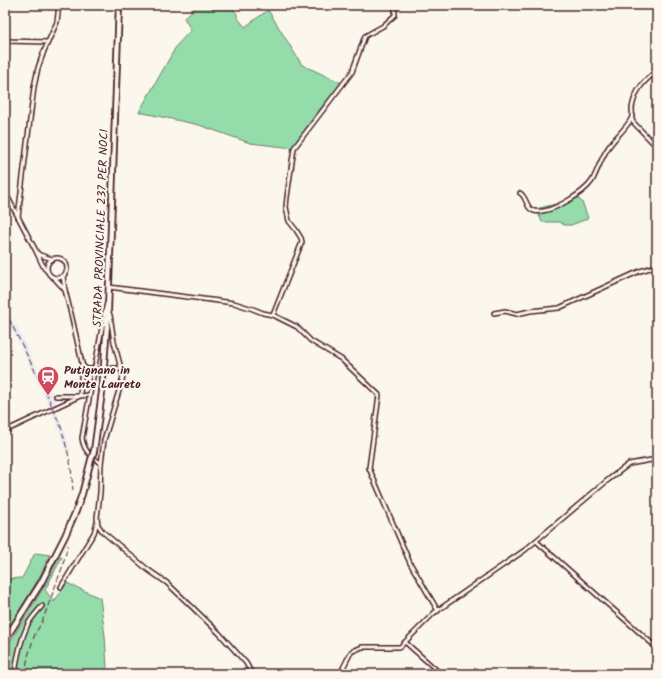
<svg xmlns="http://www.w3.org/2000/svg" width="662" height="679" viewBox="0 0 662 679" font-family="Kalam,sans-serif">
  <rect width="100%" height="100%" fill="#fbf7ec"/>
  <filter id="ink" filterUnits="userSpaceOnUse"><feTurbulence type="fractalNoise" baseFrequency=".025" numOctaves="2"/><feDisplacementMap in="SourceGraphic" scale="8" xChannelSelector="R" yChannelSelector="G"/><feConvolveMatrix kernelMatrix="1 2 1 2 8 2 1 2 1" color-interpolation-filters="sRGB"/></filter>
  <g filter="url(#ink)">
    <polygon fill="#ebeaf1" points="5,306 14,325 16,325 46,388 49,388 56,401 57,404 54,406 64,430 71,452 66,453 60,432 52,412 5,315"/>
    <g fill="#94dcaa" stroke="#6f7e6a">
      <polygon points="198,5 230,5 237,14 237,17 245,27 268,10 302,65 342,83 315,115 293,148 250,143 199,125 139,112 177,45 191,30 184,18"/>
      <polygon points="575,195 582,202 588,218 587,219 571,225 564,225 560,222 542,222 536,209 563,202"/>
      <polygon points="35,553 50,555 38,580 5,634 5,579 22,578"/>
      <polygon points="59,557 62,557 45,590 54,602 67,583 100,598 105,636 107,667 104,674 5,674 5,650 47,582"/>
    </g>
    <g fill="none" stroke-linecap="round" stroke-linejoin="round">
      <g stroke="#4a1f2b" stroke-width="6">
        <g id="minor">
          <polyline points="5,41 48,42"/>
          <polyline points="632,119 633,122 657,147"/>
          <polyline points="5,192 36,251 44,268 47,271"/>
          <path d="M520,193C527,197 526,209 534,211C549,215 584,193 592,181C598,170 601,158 608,148C614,138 626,129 631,119C633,116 632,111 632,108C635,91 643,81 657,71"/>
          <polyline points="18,217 34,87 38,68 44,51 57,22 59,5"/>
          <polyline points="37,253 40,255 52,259"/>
          <circle cx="57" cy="268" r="10"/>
          <polyline points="54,278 65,290"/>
          <polyline points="109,287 234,303 253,309 263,313 273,315 297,327 311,341 341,359 379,395 369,468 410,563 438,611"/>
          <polyline points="108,311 110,315 114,342 123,376 122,381 104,440 101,464 100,493 97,518 98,525 103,532 147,569 167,583 188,603 219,633 246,663 252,674"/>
          <polyline points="494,313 505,311 517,314 530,311 559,308 640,271 657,266"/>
          <polyline points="273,315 302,242 301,238 296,230 289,221 286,207 287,197 294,148 352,72 365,36 383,26 395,15 395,5"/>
          <polyline points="82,364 84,367 87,369 92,369 95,367"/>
          <path d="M104,373C110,367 115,367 122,370"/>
          <polyline points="56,396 80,396 82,363 72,318 65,290 63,276"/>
          <polyline points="5,431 80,396 89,395"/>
          <path d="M101,464C91,455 84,452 82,438L105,311L107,303"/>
          <polyline points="536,541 657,648"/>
          <polyline points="61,587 84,549 94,533 97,522"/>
          <polyline points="405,642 441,674"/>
          <path d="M15,674C17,657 21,639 28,624C32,617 37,612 42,606"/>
          <polyline points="340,674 351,652 362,647 400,647 434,613 525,550 608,480 629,464 657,459"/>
        </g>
      </g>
      <g stroke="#4a1f2b" stroke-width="8">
        <g id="secondary">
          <polyline points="94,451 102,392 108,310 119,5"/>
          <polyline points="5,640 41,583 65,536 76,511 82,494 91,460"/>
        </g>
      </g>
      <use href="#minor" stroke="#fbf7ec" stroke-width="3"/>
      <use href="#secondary" stroke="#fbf7ec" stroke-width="4.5"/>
      <g stroke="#4a1f2b" stroke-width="1" stroke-dasharray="6 3" stroke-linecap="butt">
        <polyline points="5,311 48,397 61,427 68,453 71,467 73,491"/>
        <polyline points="25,674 28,656 32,643 35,634 42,622 62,568 68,545"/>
      </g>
      <g stroke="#4a1f2b" stroke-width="8" stroke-linecap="butt">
        <polyline id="secondary-bridge" points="91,460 94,451"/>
      </g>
      <use href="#secondary-bridge" stroke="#fbf7ec" stroke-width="4.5"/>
    </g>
  </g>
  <defs>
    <g id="station-pin" transform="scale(1.15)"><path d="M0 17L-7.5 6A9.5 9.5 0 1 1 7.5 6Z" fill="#d1495b" stroke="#fbf7ec"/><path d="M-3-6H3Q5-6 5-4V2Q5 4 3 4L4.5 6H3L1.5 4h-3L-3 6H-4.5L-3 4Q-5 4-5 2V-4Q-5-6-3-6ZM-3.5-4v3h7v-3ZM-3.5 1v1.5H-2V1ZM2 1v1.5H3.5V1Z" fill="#fff"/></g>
  </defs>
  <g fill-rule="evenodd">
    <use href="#station-pin" x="48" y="377"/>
  </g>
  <g text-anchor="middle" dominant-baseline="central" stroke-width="4" stroke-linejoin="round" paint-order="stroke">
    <g font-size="12" fill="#4a1f2b" stroke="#fbf7ec">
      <text transform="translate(101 228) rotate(-88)">STRADA PROVINCIALE 237 PER NOCI</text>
    </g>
    <g font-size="12" font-weight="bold" fill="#4a1f2b" stroke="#fbf7ec" text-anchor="start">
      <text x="64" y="370">Putignano in<tspan x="64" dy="14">Monte Laureto</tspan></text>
    </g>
  </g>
  <rect width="662" height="679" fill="none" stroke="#fbf7ec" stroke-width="20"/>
  <rect x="10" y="10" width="642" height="659" fill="none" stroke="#4a1f2b" stroke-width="1.5" filter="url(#ink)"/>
</svg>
